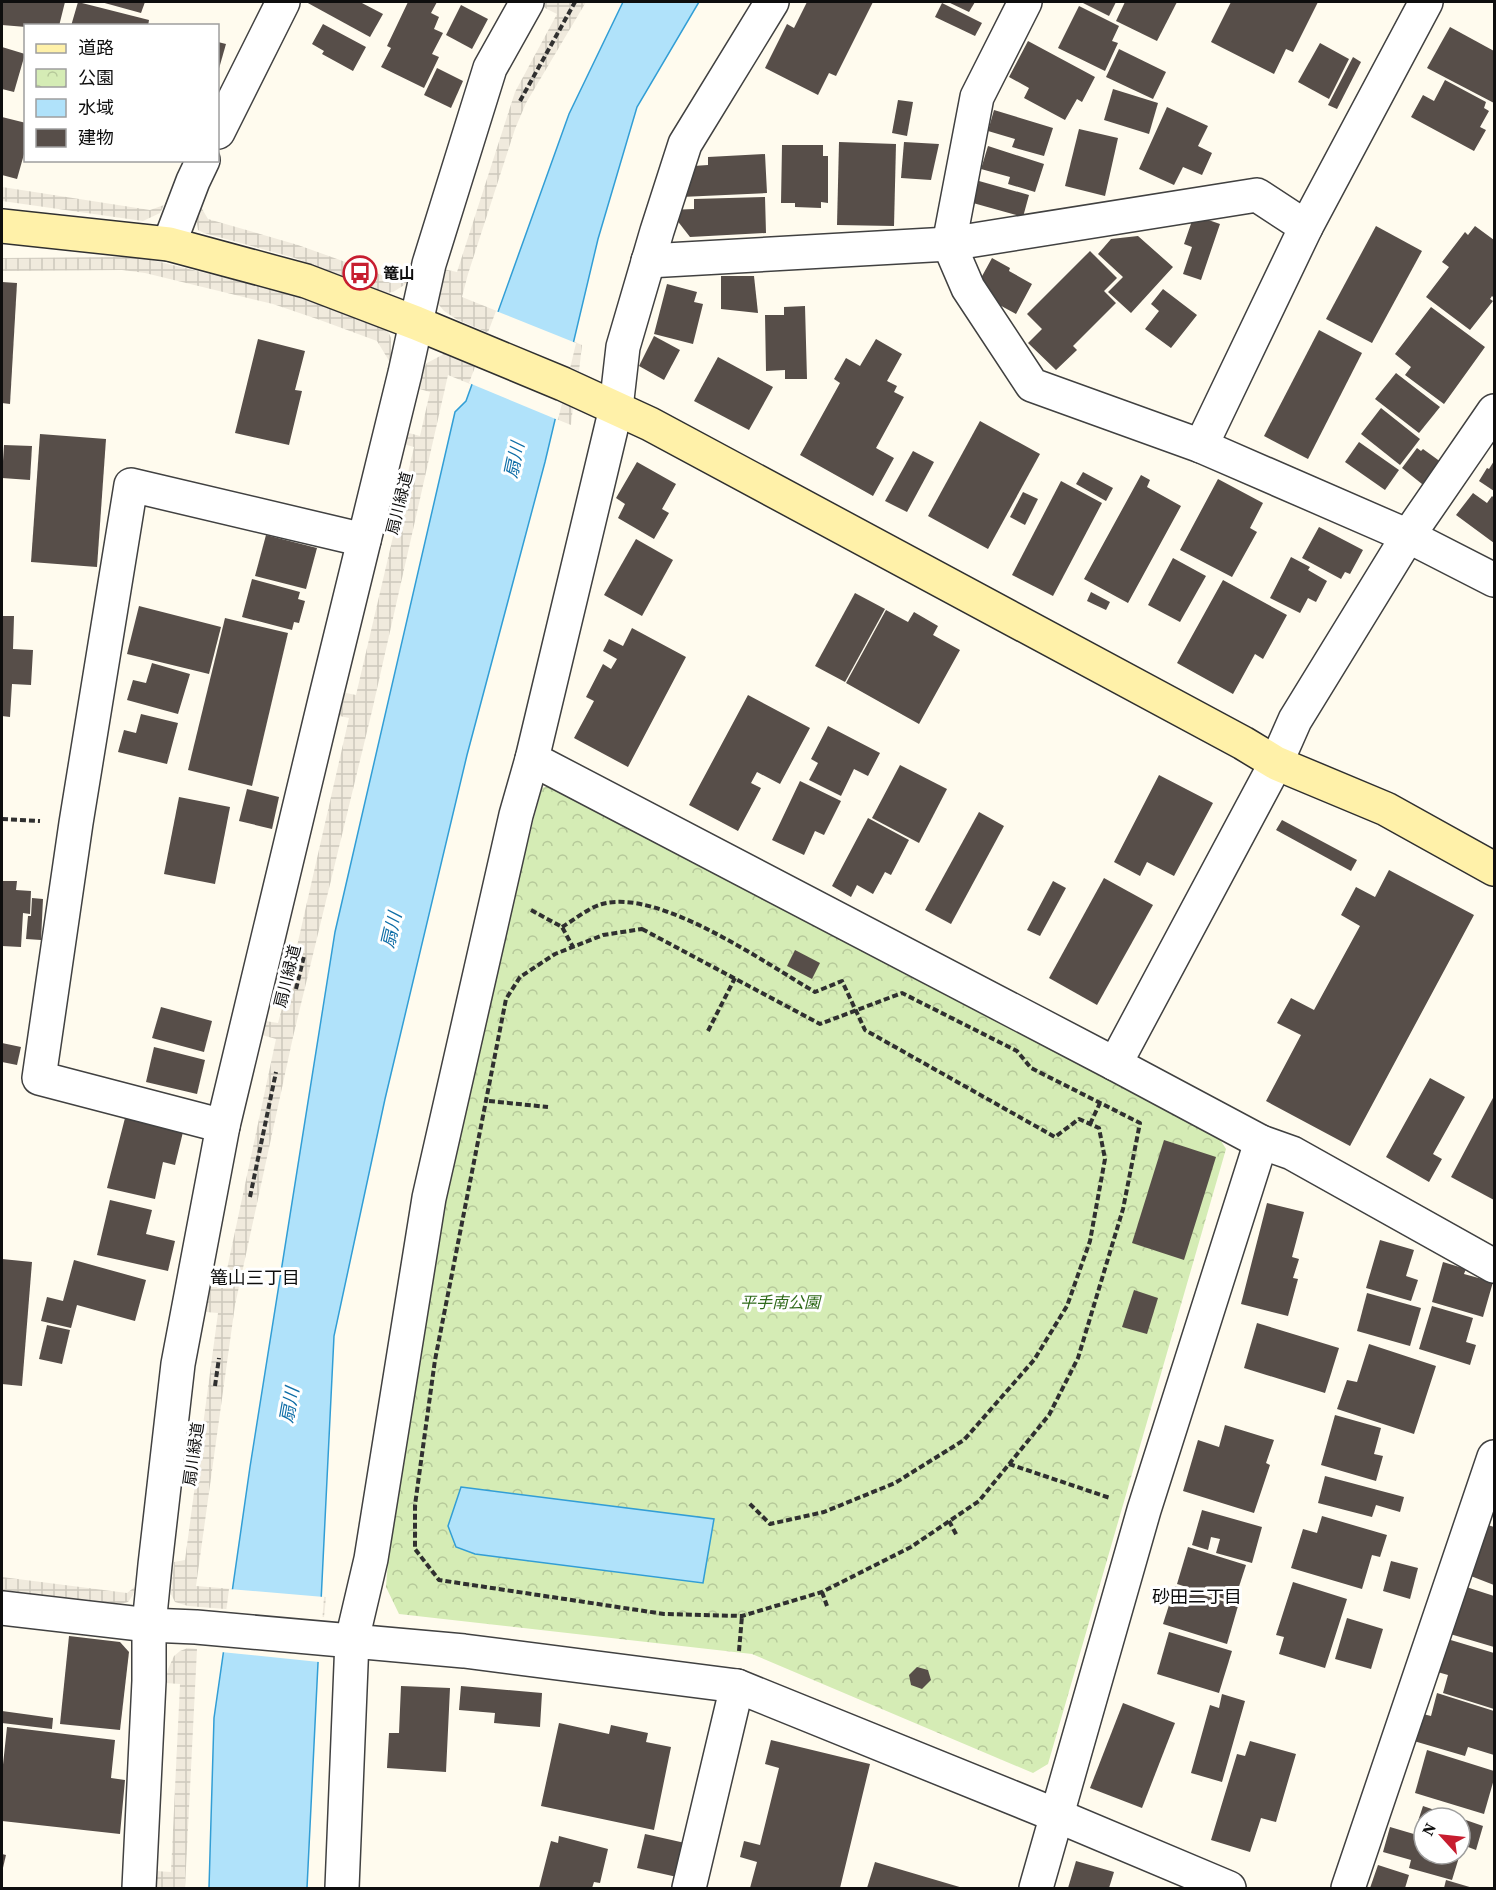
<svg xmlns="http://www.w3.org/2000/svg" width="1496" height="1890" viewBox="0 0 1496 1890" font-family="'Source Serif 4','Noto Sans JP',serif">
  <defs>
    <pattern id="park-crowns" width="20" height="18" patternUnits="userSpaceOnUse" patternTransform="scale(1.5)"><rect width="20" height="18" fill="#d5ecb5"/><path d="M2 6a3 3 0 1 1 6 0M12 15a3 3 0 1 1 6 0" fill="none" stroke="#b6c99a"/></pattern>
    <pattern id="plaza-grid" width="8" height="8" patternUnits="userSpaceOnUse" patternTransform="scale(1.5)"><rect width="8" height="8" fill="#f0eadd"/><path d="M0 4h8M4 0v8" fill="none" stroke="#cdc8bc"/></pattern>
  </defs>
  <rect width="100%" height="100%" fill="#fffbee"/>
  <polygon fill="url(#park-crowns)" points="555,783 1218,1136 1226,1149 1048,1764 1033,1773 752,1654 399,1614 386,1587 400,1403 457,1106 542,788"/>
  <g fill="url(#plaza-grid)">
    <polygon points="544,2 586,2 526,103 515,129 468,274 462,297 582,345 579,371 458,320 444,311 435,300 443,269 457,272 515,92 557,14 541,6"/>
    <polygon points="2,187 150,210 164,205 160,213 143,221 2,201"/>
    <polygon points="198,202 208,219 298,245 393,279 409,275 406,284 393,292 387,293 295,258 204,233 198,230 196,218"/>
    <polygon points="124,257 148,259 278,291 372,322 387,329 391,338 391,364 377,341 320,320 273,304 145,273 122,270 2,271 2,258"/>
    <polygon points="444,354 573,407 571,425 448,375 372,711 293,1037 235,1305 196,1586 326,1597 324,1617 188,1606 175,1602 171,1594 174,1562 185,1560 218,1313 206,1312 210,1286 223,1288 276,1039 262,1035 265,1021 278,1023 288,986 273,980 277,965 292,968 349,718 335,715 341,692 356,695 414,447 403,444 405,432 420,436 430,392 416,388 421,372 427,363"/>
    <polygon points="2,1577 127,1593 136,1586 133,1595 128,1602 120,1604 2,1590"/>
    <polygon points="188,1648 197,1649 185,1888 154,1888 155,1871 171,1872 180,1684 165,1683 168,1669 174,1656 180,1651"/>
  </g>
  <g fill="#b0e2fa" stroke="#329ed5" stroke-width="1.5">
    <polygon points="623,2 699,2 637,107 598,239 545,462 467,755 385,1099 334,1336 307,1888 209,1888 214,1718 250,1467 335,932 455,412 466,401 569,114"/>
    <polygon points="461,1487 714,1519 703,1583 475,1554 456,1547 448,1526"/>
  </g>
  <g fill="#fffbee">
    <polygon points="496,311 576,343 558,420 469,383"/>
    <polygon points="229,1589 324,1597 319,1662 221,1652"/>
  </g>
  <g fill="#574e49">
    <polygon points="2,2 65,2 59,26 26,27 2,25"/>
    <polygon points="78,2 149,20 148,26 71,26"/>
    <polygon points="101,2 145,2 141,13"/>
    <polygon points="306,2 360,2 383,14 370,37"/>
    <polygon points="408,2 437,2 431,13 439,17 434,29 443,33 432,54 439,57 424,88 381,67 391,48 387,46"/>
    <polygon points="807,2 873,2 836,76 829,73 818,95 765,68 787,24 794,28"/>
    <polygon points="948,2 975,2 969,12"/>
    <polygon points="1081,2 1116,2 1109,16"/>
    <polygon points="1125,2 1177,2 1157,41 1116,21"/>
    <polygon points="1231,2 1318,2 1293,52 1286,49 1274,74 1211,42"/>
    <polygon points="942,3 982,23 975,36 935,17"/>
    <polygon points="461,5 488,19 472,49 446,35"/>
    <polygon points="1079,6 1119,26 1112,41 1118,43 1105,71 1058,48"/>
    <polygon points="323,24 366,47 353,71 322,54 324,51 312,44"/>
    <polygon points="1450,27 1494,51 1494,103 1427,68"/>
    <polygon points="1028,41 1095,77 1082,102 1077,99 1065,120 1024,98 1029,88 1009,77"/>
    <polygon points="218,42 226,44 218,72"/>
    <polygon points="1320,43 1349,59 1329,99 1298,82"/>
    <polygon points="2,47 25,54 14,92 2,89"/>
    <polygon points="1119,49 1166,72 1153,99 1106,77"/>
    <polygon points="1353,57 1361,62 1337,109 1328,105"/>
    <polygon points="437,68 463,81 451,108 424,95"/>
    <polygon points="1445,80 1486,102 1484,108 1489,111 1480,127 1486,130 1474,151 1411,117 1423,95 1434,101"/>
    <polygon points="1113,89 1158,103 1149,134 1104,120"/>
    <polygon points="898,100 913,102 907,136 892,133"/>
    <polygon points="1167,107 1208,126 1198,146 1212,153 1202,175 1183,167 1174,185 1139,169"/>
    <polygon points="994,110 1053,128 1044,156 1012,147 1015,139 988,131"/>
    <polygon points="2,117 26,123 26,147 17,179 2,175"/>
    <polygon points="1079,129 1118,138 1105,196 1065,186"/>
    <polygon points="839,142 896,144 894,226 837,225"/>
    <polygon points="904,142 939,144 931,180 901,178"/>
    <polygon points="782,145 823,145 823,156 828,156 828,203 821,202 821,208 795,207 795,203 781,203"/>
    <polygon points="988,146 1044,164 1035,192 1008,184 1010,177 981,169"/>
    <polygon points="765,154 767,193 681,197 693,166 708,165 708,157"/>
    <polygon points="979,181 1029,195 1023,217 973,203"/>
    <polygon points="765,197 766,233 690,237 669,210 694,209 694,199"/>
    <polygon points="1194,215 1220,224 1201,280 1183,274 1192,247 1184,244"/>
    <polygon points="1376,226 1422,251 1372,343 1326,319"/>
    <polygon points="1475,226 1494,240 1494,298 1492,296 1490,299 1493,301 1470,330 1426,297 1449,267 1442,262 1465,232 1468,235"/>
    <polygon points="1138,236 1173,267 1131,313 1108,292 1123,277 1098,254 1111,239"/>
    <polygon points="1090,251 1117,278 1104,291 1116,303 1073,346 1077,350 1056,370 1028,343 1042,329 1027,314"/>
    <polygon points="992,258 1010,268 1009,271 1032,284 1016,314 994,302 981,278"/>
    <polygon points="721,276 754,276 758,313 721,309"/>
    <polygon points="2,282 17,283 10,404 2,403"/>
    <polygon points="667,284 697,292 694,302 703,304 693,344 654,334"/>
    <polygon points="1163,289 1197,315 1171,348 1145,329 1159,311 1151,304"/>
    <polygon points="805,306 807,379 785,379 785,370 766,371 765,315 784,315 784,307"/>
    <polygon points="1431,307 1485,347 1444,404 1405,375 1411,367 1395,354"/>
    <polygon points="1319,330 1362,353 1308,459 1264,436"/>
    <polygon points="654,336 680,350 664,380 639,366"/>
    <polygon points="258,339 305,351 295,390 302,391 289,445 235,433"/>
    <polygon points="876,339 902,354 887,381 897,386 894,392 904,397 876,448 894,458 873,496 800,455 840,383 834,379 846,358 860,366"/>
    <polygon points="718,357 773,387 749,430 694,401"/>
    <polygon points="1396,373 1440,407 1419,433 1375,399"/>
    <polygon points="1381,408 1420,439 1400,465 1361,434"/>
    <polygon points="980,421 1040,454 988,549 928,516"/>
    <polygon points="40,434 106,439 97,567 31,562"/>
    <polygon points="1359,442 1399,470 1385,490 1345,462"/>
    <polygon points="4,445 32,446 30,480 2,478"/>
    <polygon points="1417,448 1421,451 1423,449 1445,465 1427,488 1402,468"/>
    <polygon points="913,451 934,462 907,512 885,501"/>
    <polygon points="1494,461 1494,491 1479,481 1487,468 1489,469"/>
    <polygon points="637,462 676,484 662,509 669,513 654,539 618,518 625,504 616,498"/>
    <polygon points="1083,472 1113,488 1106,501 1076,484"/>
    <polygon points="1141,475 1150,480 1147,487 1181,506 1128,603 1084,579"/>
    <polygon points="1218,479 1263,503 1250,528 1257,532 1232,577 1180,550"/>
    <polygon points="1061,481 1102,503 1053,596 1012,575"/>
    <polygon points="1023,492 1038,499 1025,525 1010,517"/>
    <polygon points="1473,493 1487,503 1492,496 1494,498 1494,543 1456,515"/>
    <polygon points="1319,527 1363,550 1350,574 1345,572 1341,579 1302,558"/>
    <polygon points="266,535 317,548 306,589 255,576"/>
    <polygon points="636,539 673,560 642,616 604,595"/>
    <polygon points="1291,557 1310,567 1308,570 1327,581 1316,602 1308,598 1300,613 1270,598"/>
    <polygon points="1173,558 1206,576 1180,622 1148,605"/>
    <polygon points="252,579 300,592 298,599 305,601 299,623 294,622 292,630 242,617"/>
    <polygon points="1223,580 1287,615 1263,659 1255,654 1233,694 1177,663"/>
    <polygon points="1091,592 1110,602 1106,610 1087,601"/>
    <polygon points="855,593 885,609 845,682 815,666"/>
    <polygon points="139,606 221,627 209,674 127,654"/>
    <polygon points="886,610 908,622 914,612 938,626 933,635 960,650 919,724 846,683"/>
    <polygon points="2,616 14,616 13,649 33,650 31,685 12,684 10,717 2,716"/>
    <polygon points="225,618 288,633 252,786 188,770"/>
    <polygon points="632,628 686,657 628,767 574,738 594,701 586,697 603,664 611,669 617,659 603,651 609,639 623,646"/>
    <polygon points="152,663 190,674 178,714 127,700 133,680 146,683"/>
    <polygon points="748,695 810,728 780,784 757,772 751,783 761,788 738,831 689,805"/>
    <polygon points="141,714 178,723 167,764 118,752 124,730 136,733"/>
    <polygon points="828,726 880,753 868,776 854,769 841,796 809,780 818,763 811,759"/>
    <polygon points="900,765 947,789 919,843 872,818"/>
    <polygon points="1159,775 1213,803 1174,876 1147,862 1140,876 1114,862"/>
    <polygon points="800,781 841,801 824,835 815,831 804,855 772,840"/>
    <polygon points="247,789 279,797 272,829 239,821"/>
    <polygon points="179,797 230,807 215,884 164,874"/>
    <polygon points="979,812 1004,826 951,924 925,910"/>
    <polygon points="868,818 909,840 891,875 885,872 873,894 857,885 851,897 832,886"/>
    <polygon points="1282,820 1357,860 1351,871 1276,830"/>
    <polygon points="1389,870 1474,915 1350,1146 1266,1101 1301,1035 1277,1023 1291,998 1314,1010 1360,926 1341,915 1356,887 1375,897"/>
    <polygon points="1104,878 1153,905 1097,1005 1049,978"/>
    <polygon points="2,881 17,881 16,890 31,891 30,914 23,913 21,947 2,946"/>
    <polygon points="1053,881 1066,888 1040,936 1027,930"/>
    <polygon points="32,898 43,899 41,940 26,939 28,916 31,916"/>
    <polygon points="795,950 820,963 812,979 787,966"/>
    <polygon points="161,1007 212,1021 204,1052 152,1038"/>
    <polygon points="2,1043 21,1047 17,1065 2,1062"/>
    <polygon points="154,1047 205,1060 197,1094 146,1082"/>
    <polygon points="1430,1078 1465,1097 1433,1154 1442,1159 1429,1182 1386,1157"/>
    <polygon points="1494,1096 1494,1200 1451,1177"/>
    <polygon points="125,1118 183,1132 175,1165 163,1162 155,1199 107,1188"/>
    <polygon points="1164,1140 1216,1157 1184,1260 1132,1243"/>
    <polygon points="110,1200 152,1210 146,1234 175,1241 168,1271 97,1255"/>
    <polygon points="1267,1203 1304,1212 1292,1257 1299,1259 1293,1278 1298,1279 1288,1316 1241,1304"/>
    <polygon points="1380,1240 1414,1250 1406,1276 1418,1280 1411,1301 1366,1288"/>
    <polygon points="2,1259 32,1262 22,1386 2,1384"/>
    <polygon points="74,1260 146,1280 135,1321 77,1305 71,1328 41,1321 47,1297 63,1301"/>
    <polygon points="1443,1262 1466,1269 1464,1274 1493,1282 1483,1317 1432,1302"/>
    <polygon points="1134,1290 1158,1298 1147,1334 1122,1327"/>
    <polygon points="1367,1293 1421,1308 1410,1346 1357,1331"/>
    <polygon points="1432,1306 1473,1318 1466,1342 1476,1345 1470,1365 1419,1349"/>
    <polygon points="1257,1323 1339,1348 1325,1393 1244,1368"/>
    <polygon points="47,1325 70,1330 62,1364 39,1359"/>
    <polygon points="1369,1344 1436,1366 1414,1434 1337,1409 1347,1380 1357,1382"/>
    <polygon points="1335,1415 1381,1428 1374,1454 1383,1456 1376,1481 1321,1465"/>
    <polygon points="1225,1425 1274,1440 1266,1463 1270,1465 1254,1513 1183,1491 1198,1440 1219,1447"/>
    <polygon points="1325,1476 1404,1497 1400,1512 1376,1505 1372,1517 1318,1503"/>
    <polygon points="1202,1510 1262,1527 1252,1563 1216,1553 1220,1539 1211,1537 1208,1550 1192,1545"/>
    <polygon points="1322,1516 1387,1535 1380,1557 1372,1555 1362,1589 1291,1568 1303,1529 1317,1533"/>
    <polygon points="1485,1524 1494,1527 1494,1585 1463,1573"/>
    <polygon points="1188,1547 1246,1565 1234,1602 1177,1584"/>
    <polygon points="1391,1561 1418,1568 1410,1599 1383,1591"/>
    <polygon points="1293,1582 1347,1599 1325,1668 1279,1654 1284,1637 1276,1635"/>
    <polygon points="1454,1583 1494,1596 1494,1647 1440,1631"/>
    <polygon points="1175,1586 1238,1606 1227,1644 1163,1624"/>
    <polygon points="1347,1618 1383,1629 1371,1669 1335,1659"/>
    <polygon points="1169,1632 1232,1651 1219,1693 1157,1674"/>
    <polygon points="69,1636 120,1642 129,1652 120,1730 60,1724"/>
    <polygon points="1444,1638 1494,1653 1494,1709 1443,1693 1448,1675 1434,1671"/>
    <polygon points="917,1667 928,1670 931,1680 922,1689 911,1685 909,1675"/>
    <polygon points="401,1686 450,1688 446,1772 387,1768 389,1733 399,1733"/>
    <polygon points="461,1686 542,1693 540,1727 494,1723 495,1713 459,1710"/>
    <polygon points="1437,1693 1494,1711 1494,1755 1468,1747 1465,1756 1407,1739 1415,1712 1431,1716"/>
    <polygon points="1222,1694 1245,1701 1222,1782 1191,1773 1210,1705 1219,1708"/>
    <polygon points="1123,1703 1175,1723 1142,1808 1090,1788"/>
    <polygon points="2,1711 53,1718 52,1729 2,1723"/>
    <polygon points="559,1723 609,1734 611,1725 648,1733 646,1742 671,1747 654,1830 541,1806"/>
    <polygon points="7,1727 115,1740 111,1778 125,1780 120,1834 2,1821 2,1774"/>
    <polygon points="771,1740 870,1764 840,1888 750,1888 757,1862 740,1857 744,1841 760,1845 779,1768 765,1764"/>
    <polygon points="1250,1741 1296,1754 1276,1822 1261,1818 1250,1852 1211,1840 1237,1754 1245,1756"/>
    <polygon points="1427,1750 1494,1771 1494,1779 1484,1814 1415,1793"/>
    <polygon points="1423,1806 1458,1818 1424,1818 1424,1833 1415,1830"/>
    <polygon points="1460,1818 1483,1826 1476,1850 1460,1844"/>
    <polygon points="1390,1827 1424,1837 1424,1854 1460,1854 1452,1880 1409,1868 1411,1860 1383,1852"/>
    <polygon points="645,1834 685,1843 677,1877 637,1868"/>
    <polygon points="559,1836 608,1849 600,1883 594,1882 592,1888 539,1888 551,1841 558,1843"/>
    <polygon points="2,1854 6,1855 2,1872"/>
    <polygon points="1076,1861 1114,1872 1109,1888 1068,1888"/>
    <polygon points="875,1862 963,1888 867,1888"/>
    <polygon points="1378,1865 1409,1875 1405,1888 1370,1888"/>
    <polygon points="1446,1880 1473,1888 1444,1888"/>
  </g>
  <g fill="none" stroke-linecap="round" stroke-linejoin="round">
    <g stroke="#414141" stroke-width="36">
      <g id="street">
        <polyline points="1025,2 977,97 949,244 968,288 1032,385 1201,446 1408,536 1494,580"/>
        <polyline points="218,132 283,2"/>
        <polyline points="169,244 193,181 203,160"/>
        <polyline points="648,261 949,244 1257,195 1306,227"/>
        <polyline points="1201,446 1306,227 1426,2"/>
        <polyline points="532,759 1115,1064 1261,1142 1292,1153 1494,1266"/>
        <polyline points="1115,1064 1276,763 1295,720 1408,536 1494,411"/>
        <polyline points="223,1126 39,1078 76,823 131,485 364,540"/>
        <polyline points="2,1608 149,1625 196,1627 464,1651 737,1686 1058,1816 1229,1888"/>
        <polyline points="139,1888 149,1681 149,1625 155,1565 178,1364 223,1126 325,700 405,373 429,264 490,68 527,2"/>
        <polyline points="342,1888 352,1640 371,1559 429,1198 516,815 532,759 616,408 623,347 657,231 685,144 772,2"/>
        <polyline points="689,1888 737,1686"/>
        <polyline points="1036,1888 1144,1510 1261,1142"/>
        <polyline points="1348,1888 1494,1457"/>
      </g>
    </g>
    <g stroke="#303030" stroke-width="36">
      <polyline id="secondary" points="2,226 169,244 306,281 416,323 563,384 650,424 1243,743 1276,763 1386,809 1494,869"/>
    </g>
    <g stroke="#303030" stroke-width="4" stroke-dasharray="6 3" stroke-linecap="butt">
      <polyline points="520,101 575,2"/>
      <polyline points="2,819 40,821"/>
      <polyline points="531,910 562,927 573,947"/>
      <path d="M562,927C574,920 588,908 602,904C659,888 765,963 815,992L842,981L865,1030L1055,1137L1079,1119L1099,1128L1105,1159L1090,1241L1067,1306L1034,1360L964,1440L895,1483L824,1512L770,1524L748,1502"/>
      <polygon points="642,929 820,1024 902,993 1017,1051 1031,1068 1140,1123 1123,1209 1078,1358 1049,1415 979,1501 911,1547 822,1592 742,1616 664,1614 439,1580 415,1549 415,1505 435,1360 506,999 520,977 555,954 603,935"/>
      <polyline points="296,989 304,956"/>
      <polyline points="708,1031 735,978"/>
      <polyline points="489,1101 548,1107"/>
      <polyline points="1090,1124 1100,1103"/>
      <polyline points="250,1197 276,1072"/>
      <polyline points="215,1386 219,1358"/>
      <polyline points="1009,1464 1110,1498"/>
      <polyline points="949,1521 957,1536"/>
      <polyline points="822,1592 827,1606"/>
      <polyline points="739,1651 742,1616"/>
    </g>
    <use href="#street" stroke="#fff" stroke-width="33"/>
    <use href="#secondary" stroke="#fff1a9" stroke-width="33"/>
  </g>
  <defs>
    <g id="bus-ring" transform="scale(1.725)"><circle r="9.5" fill="#fff" stroke="#c71d2f" stroke-width="1.5"/><path d="M-5-6H5V4H4V6H2V4H-2V6H-4V4H-5ZM-3.5-4V0h7V-4ZM-3.5 1.2v1.5H-2V1.2ZM2 1.2v1.5H3.5V1.2Z" fill="#c71d2f"/></g>
  </defs>
  <g fill-rule="evenodd">
    <use href="#bus-ring" x="360" y="273"/>
  </g>
  <g text-anchor="middle" dominant-baseline="central" stroke-width="6" stroke-linejoin="round" paint-order="stroke">
    <g font-size="16" font-weight="bold" fill="#0e0e0e" stroke="#fff" text-anchor="start">
      <text x="383" y="273">篭山</text>
    </g>
    <g font-size="16" fill="#0e0e0e" stroke="#fff">
      <text transform="translate(399 503) rotate(-76)">扇川緑道</text>
      <text transform="translate(287 976) rotate(-76)">扇川緑道</text>
      <text transform="translate(193 1454) rotate(-82)">扇川緑道</text>
    </g>
    <g font-size="16" font-style="italic" fill="#2f6a1a" stroke="#fff">
      <text x="780" y="1302">平手南公園</text>
    </g>
    <g font-size="18" font-style="italic" fill="#0f6ea7" stroke="#fff">
      <text transform="translate(514 460) rotate(-78)">扇川</text>
      <text transform="translate(391 930) rotate(-77)">扇川</text>
      <text transform="translate(289 1405) rotate(-80)">扇川</text>
    </g>
    <g font-size="18" fill="#0e0e0e" stroke="#fff">
      <text x="255" y="1277">篭山三丁目</text>
      <text x="1197" y="1596">砂田二丁目</text>
    </g>
  </g>
  <rect width="1496" height="1890" fill="none" stroke="#0e0e0e" stroke-width="6"/>
  <rect x="24" y="24" width="195" height="138" fill="#ffffff" stroke="#9f9f9f" stroke-width="1.5"/>
  <rect x="36" y="44" width="30" height="9" fill="#fff1a9" stroke="#9f9f9f" stroke-width="1.5"/>
  <text x="78" y="54" font-size="18" fill="#0e0e0e">道路</text>
  <rect x="36" y="69" width="30" height="18" fill="url(#park-crowns)" stroke="#9f9f9f" stroke-width="1.5"/>
  <text x="78" y="84" font-size="18" fill="#0e0e0e">公園</text>
  <rect x="36" y="99" width="30" height="18" fill="#b0e2fa" stroke="#9f9f9f" stroke-width="1.5"/>
  <text x="78" y="114" font-size="18" fill="#0e0e0e">水域</text>
  <rect x="36" y="129" width="30" height="18" fill="#574e49" stroke="#9f9f9f" stroke-width="1.5"/>
  <text x="78" y="144" font-size="18" fill="#0e0e0e">建物</text>
  <g transform="translate(1442 1836) rotate(297)"><circle r="28" fill="#ffffff" stroke="#9f9f9f" stroke-width="1.5"/>
  <path d="M0-4.5L10 22L0 15L-10 22Z" fill="#c71d2f"/>
  <text y="-9" font-size="16" font-weight="bold" text-anchor="middle" fill="#0e0e0e">N</text>
  </g>
</svg>
